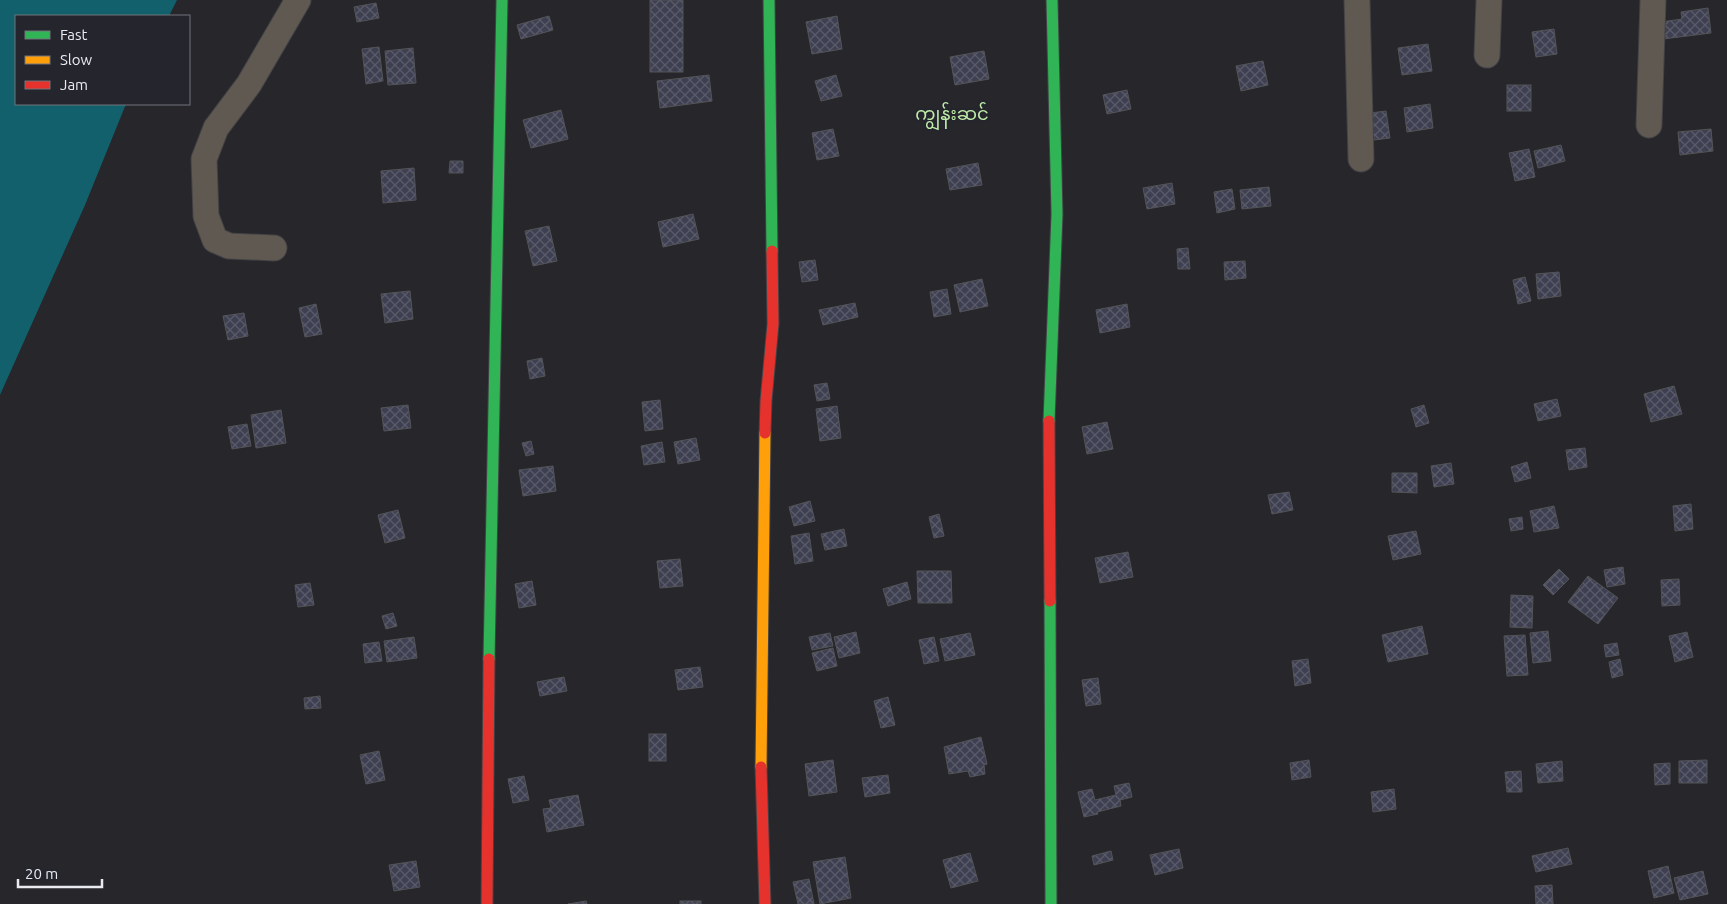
<svg xmlns="http://www.w3.org/2000/svg" width="1727" height="904" viewBox="0 0 1727 904" font-family="Ubuntu,'Noto Sans Myanmar',sans-serif">
  <defs>
    <pattern id="building-cross-hatch" width="8" height="8" patternUnits="userSpaceOnUse" patternTransform="scale(1.25)"><rect width="8" height="8" fill="#3e3f50"/><path d="M0 0l8 8M0 8l8-8" fill="none" stroke="#5a5b6a"/></pattern>
  </defs>
  <rect width="100%" height="100%" fill="#26262b"/>
  <polygon fill="#11606c" points="0,0 177,0 169,16 16,16 16,104 126,104 85,205 0,395"/>
  <g fill="url(#building-cross-hatch)" stroke="#535458">
    <rect x="650" y="0" width="33" height="72"/>
    <polygon points="376,3 379,18 357,22 354,7"/>
    <polygon points="1708,8 1711,33 1663,39 1661,22 1682,19 1681,12"/>
    <polygon points="549,16 553,30 521,39 517,25"/>
    <polygon points="837,16 842,49 812,54 806,22"/>
    <polygon points="1554,29 1557,54 1536,57 1532,32"/>
    <polygon points="1428,44 1432,71 1402,75 1398,48"/>
    <polygon points="379,47 383,81 366,84 362,49"/>
    <polygon points="413,48 416,83 388,85 385,51"/>
    <polygon points="984,51 989,79 955,85 950,57"/>
    <polygon points="1263,61 1268,85 1241,91 1236,66"/>
    <polygon points="709,75 712,101 660,108 657,81"/>
    <polygon points="836,75 842,96 821,101 815,81"/>
    <rect x="1507" y="85" width="24" height="26"/>
    <polygon points="1127,90 1131,109 1107,114 1103,95"/>
    <polygon points="1430,104 1433,128 1407,132 1404,108"/>
    <polygon points="561,110 568,139 531,148 523,120"/>
    <polygon points="1386,111 1390,138 1374,140 1370,113"/>
    <polygon points="833,129 839,156 817,160 812,133"/>
    <polygon points="1711,129 1713,151 1680,155 1678,132"/>
    <polygon points="1561,145 1565,161 1538,168 1534,151"/>
    <polygon points="1529,149 1535,177 1515,181 1509,153"/>
    <polygon points="450,161 463,161 463,173 449,173"/>
    <polygon points="978,163 982,185 950,190 946,169"/>
    <polygon points="414,168 416,200 383,203 381,171"/>
    <polygon points="1172,183 1175,204 1147,209 1143,188"/>
    <polygon points="1269,187 1271,206 1242,209 1240,190"/>
    <polygon points="1232,189 1235,209 1217,213 1214,192"/>
    <polygon points="693,214 699,239 663,247 658,222"/>
    <polygon points="549,226 557,261 533,266 525,231"/>
    <polygon points="1188,248 1190,269 1178,269 1177,249"/>
    <polygon points="815,260 818,280 802,282 799,262"/>
    <polygon points="1245,261 1246,278 1225,280 1224,262"/>
    <polygon points="1559,272 1561,296 1538,299 1536,274"/>
    <polygon points="1525,277 1531,301 1518,304 1513,280"/>
    <polygon points="982,279 988,306 960,312 954,285"/>
    <polygon points="947,289 951,314 934,317 930,292"/>
    <polygon points="410,291 413,319 385,323 381,294"/>
    <polygon points="855,303 858,317 823,325 819,310"/>
    <polygon points="316,304 322,334 305,337 299,308"/>
    <polygon points="1127,304 1130,327 1100,333 1096,310"/>
    <polygon points="244,313 248,336 228,340 223,316"/>
    <polygon points="542,358 545,376 530,379 527,361"/>
    <polygon points="827,383 830,399 817,401 814,385"/>
    <polygon points="1674,386 1682,414 1651,422 1644,394"/>
    <polygon points="1557,399 1561,416 1538,421 1534,404"/>
    <polygon points="660,400 663,429 645,431 642,402"/>
    <polygon points="408,405 411,428 384,431 381,408"/>
    <polygon points="1424,405 1429,423 1416,427 1411,409"/>
    <polygon points="837,406 841,438 820,441 816,409"/>
    <polygon points="281,410 286,443 256,448 251,415"/>
    <polygon points="1107,422 1113,449 1087,454 1082,427"/>
    <polygon points="247,424 251,446 232,449 228,427"/>
    <polygon points="696,438 700,460 678,464 674,442"/>
    <polygon points="531,441 534,454 526,456 522,443"/>
    <polygon points="662,442 665,462 644,465 641,446"/>
    <polygon points="1585,448 1587,467 1569,470 1566,450"/>
    <polygon points="1527,462 1531,478 1515,482 1511,467"/>
    <polygon points="1451,463 1454,484 1434,487 1431,466"/>
    <polygon points="553,466 556,491 523,496 519,470"/>
    <polygon points="1392,473 1417,473 1417,493 1392,492"/>
    <polygon points="1289,492 1293,510 1272,514 1268,495"/>
    <polygon points="810,501 815,521 794,526 789,507"/>
    <polygon points="1691,504 1693,529 1675,531 1673,506"/>
    <polygon points="1554,506 1559,528 1534,532 1530,511"/>
    <polygon points="398,510 405,538 385,543 378,515"/>
    <polygon points="939,514 944,536 934,538 929,517"/>
    <polygon points="1522,517 1523,529 1511,531 1509,519"/>
    <polygon points="844,529 847,546 825,550 821,534"/>
    <polygon points="1416,531 1421,554 1393,560 1388,536"/>
    <polygon points="809,533 813,561 795,564 791,536"/>
    <polygon points="1128,552 1133,577 1100,583 1095,558"/>
    <polygon points="680,559 683,586 660,588 657,561"/>
    <polygon points="1623,567 1625,584 1607,587 1604,570"/>
    <polygon points="1559,569 1569,579 1553,595 1543,585"/>
    <polygon points="917,571 951,571 952,603 918,603"/>
    <polygon points="1588,576 1618,598 1598,624 1568,602"/>
    <polygon points="1679,579 1680,605 1662,606 1661,580"/>
    <polygon points="532,581 536,605 519,608 515,584"/>
    <polygon points="907,582 911,599 888,606 883,589"/>
    <polygon points="310,583 314,605 298,607 295,585"/>
    <polygon points="1511,595 1533,596 1532,628 1510,627"/>
    <polygon points="393,613 397,626 386,629 382,616"/>
    <polygon points="1422,626 1428,654 1388,662 1382,635"/>
    <polygon points="1548,631 1551,661 1533,663 1530,633"/>
    <polygon points="856,632 860,653 839,658 834,637"/>
    <polygon points="1687,632 1693,657 1675,662 1669,636"/>
    <polygon points="830,633 833,646 812,650 809,637"/>
    <polygon points="970,633 975,655 945,661 940,639"/>
    <polygon points="1525,635 1528,675 1507,676 1504,636"/>
    <polygon points="414,637 417,658 387,662 384,641"/>
    <polygon points="934,637 939,661 924,664 919,640"/>
    <polygon points="379,642 382,661 365,663 363,644"/>
    <polygon points="1617,643 1619,655 1606,657 1604,645"/>
    <polygon points="833,648 837,666 817,671 812,653"/>
    <polygon points="1308,659 1311,683 1295,686 1292,661"/>
    <polygon points="1620,659 1623,675 1612,678 1609,662"/>
    <polygon points="700,667 703,687 678,690 675,670"/>
    <polygon points="564,677 567,691 540,696 537,682"/>
    <polygon points="1098,678 1101,704 1086,706 1082,680"/>
    <polygon points="320,696 321,708 305,709 304,698"/>
    <polygon points="888,697 895,725 881,728 874,701"/>
    <rect x="649" y="734" width="17" height="27"/>
    <polygon points="981,737 987,764 984,765 985,774 970,777 968,771 949,774 944,747"/>
    <polygon points="379,751 385,780 366,784 360,755"/>
    <polygon points="833,760 837,792 809,796 805,764"/>
    <polygon points="1309,760 1311,777 1292,780 1290,763"/>
    <polygon points="1707,760 1707,783 1679,783 1679,761"/>
    <polygon points="1562,761 1563,781 1538,783 1536,764"/>
    <polygon points="1670,763 1670,784 1655,785 1654,764"/>
    <polygon points="1521,771 1522,792 1507,792 1505,772"/>
    <polygon points="888,775 890,793 865,797 862,778"/>
    <polygon points="524,776 529,800 513,803 508,779"/>
    <polygon points="1129,783 1132,797 1120,800 1121,806 1097,812 1098,814 1084,817 1078,792 1092,789 1095,800 1116,795 1114,786"/>
    <polygon points="1394,789 1396,809 1373,812 1371,792"/>
    <polygon points="578,795 584,825 547,832 543,809 551,808 549,800"/>
    <polygon points="1568,848 1572,864 1536,872 1532,856"/>
    <polygon points="1179,849 1183,868 1155,875 1150,855"/>
    <polygon points="1111,851 1113,860 1094,865 1092,856"/>
    <polygon points="970,853 978,881 951,888 943,860"/>
    <polygon points="845,857 851,898 820,904 813,862"/>
    <polygon points="416,861 420,887 394,891 389,865"/>
    <polygon points="1668,866 1674,893 1654,898 1648,871"/>
    <polygon points="1703,871 1708,894 1680,900 1674,878"/>
    <polygon points="809,879 814,904 798,904 793,882"/>
    <polygon points="1552,885 1553,904 1536,904 1535,886"/>
    <polygon points="586,901 587,904 568,904"/>
    <rect x="680" y="901" width="21" height="3"/>
  </g>
  <g fill="none" stroke-linecap="round" stroke-linejoin="round">
    <g stroke="#424246" stroke-width="27">
      <g id="street">
        <polyline points="1357,0 1361,159"/>
        <polyline points="1487,55 1489,0"/>
        <polyline points="1649,125 1653,0"/>
        <polyline points="274,248 229,246 215,240 206,216 204,159 216,128 249,84 298,0"/>
      </g>
    </g>
    <g stroke="#424246" stroke-width="13">
      <g id="fast">
        <polyline points="769,0 772,251"/>
        <polyline points="1049,421 1057,214 1052,0"/>
        <polyline points="1050,601 1051,904"/>
        <polyline points="489,659 502,0"/>
      </g>
    </g>
    <g stroke="#424246" stroke-width="13">
      <polyline id="slow" points="761,767 765,433"/>
    </g>
    <g stroke="#424246" stroke-width="13">
      <g id="jam">
        <polyline points="1049,421 1050,601"/>
        <polyline points="765,433 766,401 773,324 772,251"/>
        <polyline points="761,767 765,904"/>
        <polyline points="487,904 489,659"/>
      </g>
    </g>
    <use href="#street" stroke="#605951" stroke-width="25"/>
    <use href="#fast" stroke="#30b455" stroke-width="11"/>
    <use href="#slow" stroke="#ff9f0a" stroke-width="11"/>
    <use href="#jam" stroke="#e5322d" stroke-width="11"/>
  </g>
  <g text-anchor="middle" dominant-baseline="central" stroke-width="4" stroke-linejoin="round" paint-order="stroke">
    <g font-size="18" fill="#c1eca9" stroke="#24252d">
      <text x="952" y="113">ကျွန်းဆင်</text>
    </g>
  </g>
  <rect x="15" y="15" width="175" height="90" fill="#24252d" stroke="#73747b"/>
  <rect x="25" y="31" width="25" height="8" fill="#30b455" stroke="#73747b"/>
  <text x="60" y="40" font-size="15" fill="#eaebf1">Fast</text>
  <rect x="25" y="56" width="25" height="8" fill="#ff9f0a" stroke="#73747b"/>
  <text x="60" y="65" font-size="15" fill="#eaebf1">Slow</text>
  <rect x="25" y="81" width="25" height="8" fill="#e5322d" stroke="#73747b"/>
  <text x="60" y="90" font-size="15" fill="#eaebf1">Jam</text>
  <path d="M18 879v8h84v-8" fill="none" stroke="#eaebf1" stroke-width="2.5"/>
  <text x="25" y="879" font-size="15" fill="#eaebf1" stroke="#24252d" stroke-width="4" paint-order="stroke">20 m</text>
</svg>
